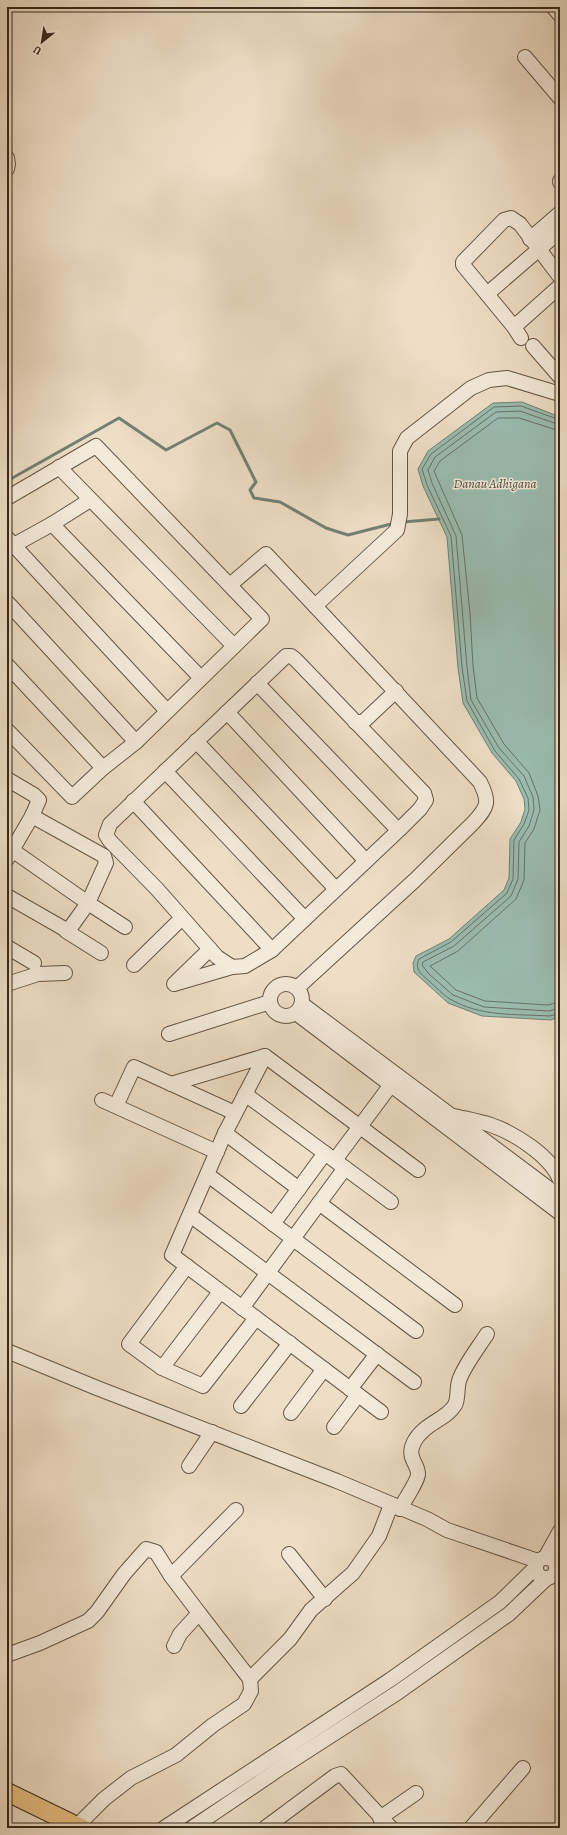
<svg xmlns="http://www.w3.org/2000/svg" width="567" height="1835" viewBox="0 0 567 1835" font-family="Alegreya,serif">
  <rect width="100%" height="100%" fill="#eedec6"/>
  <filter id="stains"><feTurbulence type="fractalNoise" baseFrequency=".005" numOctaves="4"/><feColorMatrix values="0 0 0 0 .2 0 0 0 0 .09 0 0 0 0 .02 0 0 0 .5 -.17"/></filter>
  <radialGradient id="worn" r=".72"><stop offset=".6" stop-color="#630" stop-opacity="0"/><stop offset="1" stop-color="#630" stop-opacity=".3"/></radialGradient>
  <polygon fill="#9abcb0" stroke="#728174" points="522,402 560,417 560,1016 551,1020 482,1016 448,1003 414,972 413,963 416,956 449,939 504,890 509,878 510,839 521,822 525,809 524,799 516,781 492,753 463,703 458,668 447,537 423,486 418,469 428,451 493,403"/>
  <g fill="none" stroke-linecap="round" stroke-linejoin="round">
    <g stroke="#687265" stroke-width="1">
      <path d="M560,420L521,406L494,407L431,454L422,469L427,485L451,536L462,667L467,701L495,751L519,779L528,798L529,810L524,824L514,840L513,879L507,893L451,942L419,959C414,969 422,975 429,981C436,987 443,995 450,999C480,1017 517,1014 550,1016L560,1013"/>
      <polyline points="560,425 520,411 496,412 435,457 428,470 432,483 456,536 467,667 471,700 499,748 524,776 533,797 534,810 529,826 519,842 518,879 511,896 454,946 423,962 422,965 429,974 453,995 484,1007 549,1011 560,1008"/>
      <polyline points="560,431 519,418 498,418 440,461 434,471 462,535 470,613 473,666 477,698 504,744 529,773 538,796 540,810 534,829 525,843 524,880 516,899 458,951 430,966 456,990 485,1001 548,1005 560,1002"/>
    </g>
    <g stroke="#728174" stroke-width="3">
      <polyline points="7,481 119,418 166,450 217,423 230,430 256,482 250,490 254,498 280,502 326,528 348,535 395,523"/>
      <polyline points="403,522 439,519"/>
    </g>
    <g stroke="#645645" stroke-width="16">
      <g id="minor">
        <polyline points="553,7 560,15"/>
        <polyline points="525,57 560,98"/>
        <polyline points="7,158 8,164 7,169"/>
        <polyline points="560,181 560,182"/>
        <polyline points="530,239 560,213"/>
        <polyline points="560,277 520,224 511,218 504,220 463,262 463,265 514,327 560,286"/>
        <polyline points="487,294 560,231"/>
        <polyline points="514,327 521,338"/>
        <polyline points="533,346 560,377"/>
        <polyline points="59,467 234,646"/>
        <polyline points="7,498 96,446 262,619 136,742 7,602"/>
        <polyline points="90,500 52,524 201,678"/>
        <polyline points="7,538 167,711"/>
        <polyline points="14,545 52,524"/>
        <polyline points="230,585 266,554 315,606 397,530 400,514 400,451 407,438 471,388 489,380 507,378 560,394"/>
        <polygon points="286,656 291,656 296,660 424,793 426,800 420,809 400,829 272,950 245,966 232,967 217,957 157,889 110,841 106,835 110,824"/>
        <polyline points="7,665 103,768"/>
        <polyline points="257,683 398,830"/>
        <polyline points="227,712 366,861"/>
        <polyline points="355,722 363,722 396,691"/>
        <polyline points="7,730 72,797 103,768 136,742"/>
        <polyline points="196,741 336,889"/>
        <polyline points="165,771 305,919"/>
        <polyline points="7,779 34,795 39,800 32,816 7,859"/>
        <polyline points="133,801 272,950"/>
        <polyline points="12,850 88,903 125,927"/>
        <polyline points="7,896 68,931 88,903 106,863 104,856 32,816"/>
        <polyline points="66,931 101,953"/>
        <polyline points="7,947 34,963"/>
        <polyline points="134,965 182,918"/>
        <polyline points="176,982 210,949"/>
        <circle cx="286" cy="1000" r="16"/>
        <polyline points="7,984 38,974 65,973"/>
        <polyline points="174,984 232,967"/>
        <path d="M297,988L415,880L473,823C488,807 490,802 480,782L315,606"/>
        <polyline points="302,1004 560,1197"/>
        <polyline points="296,1013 560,1213"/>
        <polyline points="169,1034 270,1002"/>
        <polyline points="265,1056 225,1133 172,1255 381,1412"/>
        <polyline points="171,1084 265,1056 418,1170"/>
        <polyline points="245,1094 391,1202"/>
        <polyline points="102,1100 217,1152"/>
        <polyline points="116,1106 134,1067 235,1113"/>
        <path d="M454,1116C467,1119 479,1121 491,1125C514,1133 551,1156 560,1180"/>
        <polyline points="225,1133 299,1189"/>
        <polyline points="335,1160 396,1078"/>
        <polyline points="208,1175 416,1331"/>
        <polyline points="319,1203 455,1305"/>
        <polyline points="190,1215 414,1382"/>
        <polyline points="273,1224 325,1153"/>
        <polyline points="187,1266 129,1344 162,1368 203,1386 256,1318"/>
        <polyline points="242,1308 345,1168"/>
        <polyline points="7,1351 97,1388 337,1481 427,1519 447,1530 538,1561"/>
        <polyline points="162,1368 220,1292"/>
        <polyline points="350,1389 377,1354"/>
        <polyline points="241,1406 290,1343"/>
        <polyline points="291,1413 324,1369"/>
        <polyline points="334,1427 358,1395"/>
        <polyline points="189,1466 212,1432"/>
        <path d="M400,1509C404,1501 418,1481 418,1474C418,1463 406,1458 414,1442C424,1423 446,1420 455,1405C459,1397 456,1387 460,1378C466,1363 478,1348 487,1334"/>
        <polyline points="289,1554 325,1599"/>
        <circle cx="546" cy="1568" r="10"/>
        <polyline points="545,1558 560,1531"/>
        <polyline points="171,1576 199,1613"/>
        <polyline points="7,1655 40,1643 88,1621 97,1612 124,1574 146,1549 156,1552 171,1576 236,1510"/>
        <polyline points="250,1679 290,1639 311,1610 353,1573 379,1536 391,1505"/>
        <polyline points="380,1818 416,1793"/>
        <polyline points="78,1825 104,1799 131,1778 176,1755 213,1725 244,1704 251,1691 250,1679 199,1613 180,1634 174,1646"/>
        <polyline points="164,1828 390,1680 500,1602 535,1568"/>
        <polyline points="192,1828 282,1767 397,1693 509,1614 546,1579"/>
        <polyline points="265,1828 335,1776 341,1774 391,1828"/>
        <polyline points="471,1828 523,1768"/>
      </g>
    </g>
    <g stroke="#36291a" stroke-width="20">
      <polyline id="major" points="7,1792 81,1828"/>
    </g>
    <use href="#minor" stroke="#f4eada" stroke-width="14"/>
    <use href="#major" stroke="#e7bf83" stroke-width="18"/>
  </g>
  <g text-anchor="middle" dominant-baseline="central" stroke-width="3" stroke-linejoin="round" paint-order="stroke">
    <g font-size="13" font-style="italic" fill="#4f4e40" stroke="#f4eada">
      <text x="495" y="483">Danau Adhigana</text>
    </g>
  </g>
  <rect width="567" height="1835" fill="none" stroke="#eedec6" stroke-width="24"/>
  <rect x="8" y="8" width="551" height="1819" fill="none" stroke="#36291a" stroke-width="2"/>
  <rect x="12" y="12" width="543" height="1811" fill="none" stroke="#36291a"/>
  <g transform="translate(42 42) rotate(210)" stroke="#f4eada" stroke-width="3" paint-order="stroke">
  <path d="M0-3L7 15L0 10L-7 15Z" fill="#36291a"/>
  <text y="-6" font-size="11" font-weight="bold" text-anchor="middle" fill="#36291a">U</text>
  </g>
  <rect width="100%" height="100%" filter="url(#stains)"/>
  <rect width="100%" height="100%" fill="url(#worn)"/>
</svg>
